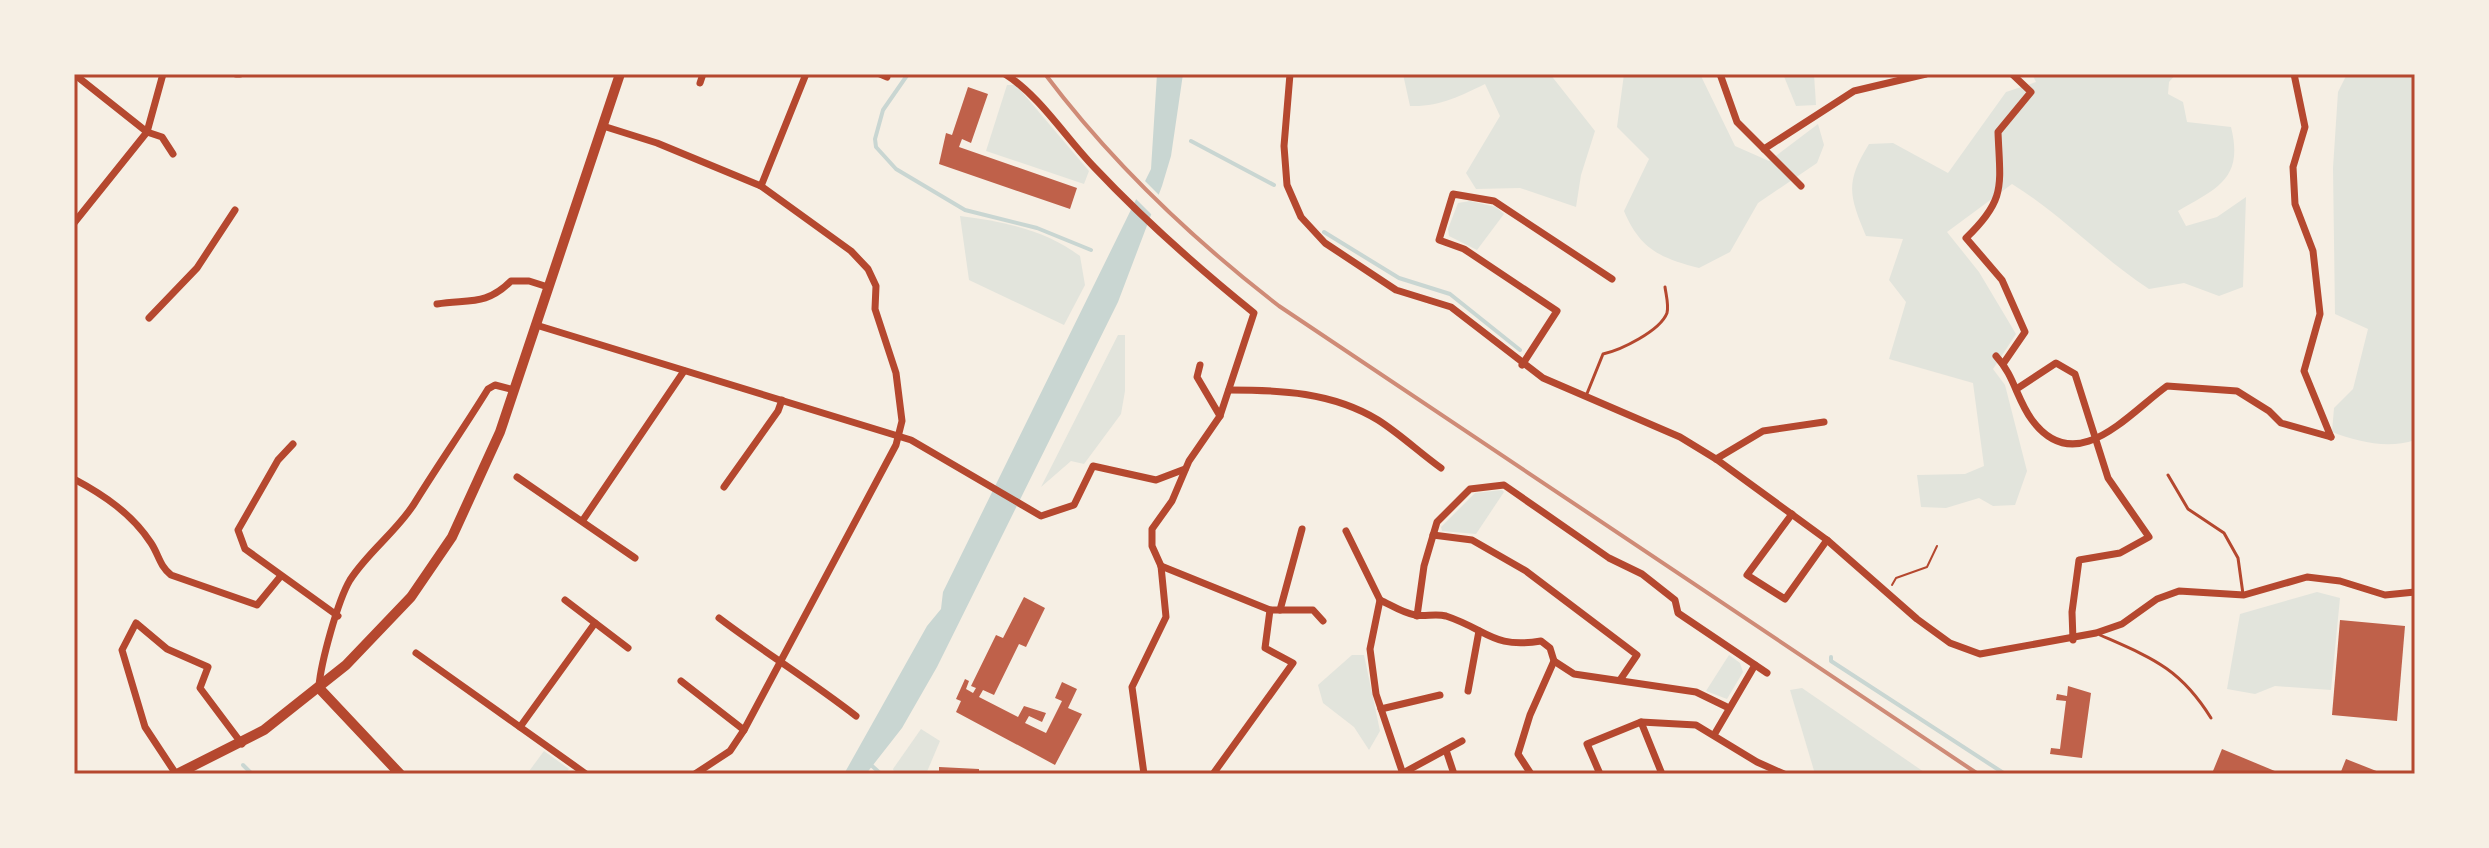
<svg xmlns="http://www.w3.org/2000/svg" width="2489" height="848" viewBox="0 0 2489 848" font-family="'Alegreya Sans',sans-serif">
  <rect width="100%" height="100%" fill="#f6efe4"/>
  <g fill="#e2e4dc">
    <path d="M1403,74H1550L1595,131L1581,175L1576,207L1520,188L1476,189L1466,173L1500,116L1485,84C1460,96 1440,107 1410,106Z"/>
    <path d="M1624,74H1700L1735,146L1769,161L1818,124L1824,145L1817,163L1758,203L1730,252L1699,268C1660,258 1640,249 1624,211L1649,159L1617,127Z"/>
    <polygon points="1783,74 1814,74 1816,105 1796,106"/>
    <path d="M2032,74H2176L2169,82L2168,94L2183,102L2187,122L2231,127C2244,179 2217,188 2178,211L2186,226L2217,217L2246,197L2243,287L2219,296L2184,283L2149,289C2100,257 2061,214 2012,184L1947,232L1979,272L2016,334L1993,369L2005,385L2027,471L2015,505L1993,506L1979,498L1946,508L1921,507L1917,475L1965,474L1984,466L1973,383L1889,359L1906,302L1889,280L1903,239L1866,236C1849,195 1845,183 1869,144L1893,143L1948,173L2006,92L2036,82Z"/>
    <path d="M2347,74H2415V440C2388,449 2358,442 2332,432L2334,408L2353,389L2368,329L2335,314L2333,168L2338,92Z"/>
    <polygon points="1007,85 1016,85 1089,171 1084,184 986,151"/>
    <polygon points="1470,201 1496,207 1504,214 1477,250 1449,236 1448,229 1458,203"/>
    <path d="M960,216C1002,221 1046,230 1080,256L1085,285L1064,325L969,280Z"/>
    <polygon points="1118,335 1125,335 1125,391 1121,414 1084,464 1071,461 1041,487"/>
    <polygon points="1502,490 1504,492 1476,534 1442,531 1441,527 1475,493"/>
    <polygon points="2317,592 2340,598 2331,690 2275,686 2255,694 2227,689 2240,614"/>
    <polygon points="1352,655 1364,655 1380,731 1369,750 1354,727 1323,703 1318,685"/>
    <polygon points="1729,655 1740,663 1743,672 1727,699 1706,691"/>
    <polygon points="1802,688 1924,772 1815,774 1790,690"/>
    <polygon points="921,729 940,741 926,774 895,774 893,769"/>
    <polygon points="544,751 569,769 565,774 527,774"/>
  </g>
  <polygon fill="#c9d6d2" points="1157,74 1183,74 1171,156 1162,186 1118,302 937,667 902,728 866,774 844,774 927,626 941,609 943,592 1151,169"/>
  <polygon fill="#f6efe4" points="1142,178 1162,198 1154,217 1133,196"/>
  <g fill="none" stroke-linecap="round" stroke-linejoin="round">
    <g stroke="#c9d6d2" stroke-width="4">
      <polyline points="908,74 883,110 875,139 876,147 896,169 965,210 1037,228 1091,250"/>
      <polyline points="1191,141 1274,185"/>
      <polyline points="1324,232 1399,278 1450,294 1520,350"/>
      <polyline points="1831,657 1831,661 2005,774"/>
      <polyline points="243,765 252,774"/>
      <polyline points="871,765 881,774"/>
    </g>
  </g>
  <g fill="#bf614a">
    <polygon points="968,87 988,94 971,143 962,139 959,147 1077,188 1070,209 939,164 946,133 952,135"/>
    <polygon points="1024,597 1045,608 1026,647 1019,644 994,695 983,690 979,697 1018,717 1024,706 1046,713 1042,722 1029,716 1025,723 1046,733 1062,701 1055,698 1062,682 1077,689 1068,708 1082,714 1055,765 956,712 961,701 956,699 965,679 969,681 966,689 973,693 976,688 971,686 996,635 1003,638"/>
    <polygon points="2340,620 2405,626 2397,721 2332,715"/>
    <polygon points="2068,686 2091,693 2082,758 2050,754 2051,748 2060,749 2066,701 2056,700 2057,694 2067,696"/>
    <polygon points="2222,749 2282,774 2219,774 2213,771"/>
    <polygon points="2346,759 2384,774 2340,774"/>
    <polygon points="939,767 979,769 979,774 939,774"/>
  </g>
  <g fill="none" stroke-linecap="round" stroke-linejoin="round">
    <polyline stroke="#b5482f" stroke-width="2" points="1892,585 1896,578 1927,567 1937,546"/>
    <g stroke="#b5482f" stroke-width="3">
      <path d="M1586,396L1603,354C1621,350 1660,331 1667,313C1669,305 1666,295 1665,287"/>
      <polyline points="2168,475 2188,509 2224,533 2238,558 2243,594"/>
      <path d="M2100,635C2152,658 2180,668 2211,718"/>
    </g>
    <g stroke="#b5482f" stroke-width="7">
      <polyline points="74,74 147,132 162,137 173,154"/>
      <polyline points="236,74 240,74"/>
      <polyline points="880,74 887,77"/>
      <path d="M1005,74C1040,96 1065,137 1094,167C1144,220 1197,267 1254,313L1220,416L1189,461L1172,501L1152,529V546L1161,566L1166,617L1132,687L1144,774"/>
      <polyline points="1290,74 1284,146 1287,185 1301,217 1325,243 1396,290 1451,307 1543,378 1680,437 1716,459 1827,540 1917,619 1950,643 1980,654 2096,633 2122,624 2157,599 2179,591 2244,595 2307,577 2340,581 2385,595 2415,592"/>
      <polyline points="1720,74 1737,122 1801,186"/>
      <polyline points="2294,74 2305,127 2293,167 2295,204 2313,251 2320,314 2304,371 2331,437"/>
      <polyline points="700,83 703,74"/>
      <polyline points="603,126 657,143 761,186 851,251 868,269 876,286 875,309 896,373 902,421 896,445 744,730 730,751 695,774"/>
      <polyline points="1764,149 1854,91 1926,74"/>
      <polyline points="761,186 806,74"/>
      <polyline points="74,223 147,132 163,74"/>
      <path d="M437,304C469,299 486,306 511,281H529L548,287"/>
      <polyline points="149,318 197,268 235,210"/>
      <polyline points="536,325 911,440 1041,516 1074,505 1093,466 1156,480 1185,469"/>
      <path d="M1996,356C2014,375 2017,400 2032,420C2076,479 2128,414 2167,386L2237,391L2269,411L2281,423L2331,437"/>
      <path d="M2003,364L2025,332L2002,280L1966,238C2007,199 2000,185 1998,132L2031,92L2012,74"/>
      <polyline points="1200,365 1197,377 1220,416"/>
      <polyline points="1522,365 1557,311 1464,249 1439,240 1453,194 1494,201 1612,279"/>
      <polyline points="2018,388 2056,363 2075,374 2108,478 2149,537 2120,553 2079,560 2072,612 2073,640"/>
      <path d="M1229,390C1280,390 1332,392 1378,420C1400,434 1420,453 1441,468"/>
      <polyline points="293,444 278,460 238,530 245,549 338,616"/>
      <polyline points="1716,459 1763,431 1824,422"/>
      <polyline points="517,477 635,558"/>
      <path d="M74,479C104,495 132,514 151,543C159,555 159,565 171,575L257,605L280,577"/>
      <polyline points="724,487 778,411 782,400"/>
      <polyline points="1792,514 1747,575 1785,599 1827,540"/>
      <polyline points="583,520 684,371"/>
      <polyline points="1346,531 1380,600 1370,649 1376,694 1403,774"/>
      <polyline points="1433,535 1472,540 1526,571 1637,655 1620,680"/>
      <polyline points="1161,566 1270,610 1313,610 1323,621"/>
      <polyline points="565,600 628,648"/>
      <path d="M1380,600C1391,605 1403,613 1415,615C1425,617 1435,613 1446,616C1488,630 1493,649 1541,641L1550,648L1554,661L1530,715L1518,754L1531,774"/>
      <polyline points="1280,610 1302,529"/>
      <polyline points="1417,616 1424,566 1437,522 1470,489 1504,485 1609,558 1642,574 1675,600 1678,613 1767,673"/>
      <path d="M719,618C764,652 811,681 856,716"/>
      <polyline points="416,653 586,774"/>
      <polyline points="1554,661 1574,674 1696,692 1729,708"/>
      <polyline points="681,681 744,730"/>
      <path d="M319,686C321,662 338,600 350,580C368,552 396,532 414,504C438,465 464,428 488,389L495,385L514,390"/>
      <polyline points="1468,691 1479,631"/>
      <polyline points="1381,709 1440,695"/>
      <polyline points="1641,722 1662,774"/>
      <polyline points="520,727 595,623"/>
      <polyline points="1714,735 1755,665"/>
      <polyline points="1446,750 1454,774"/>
      <polyline points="1403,773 1462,741"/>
      <polyline points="176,774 145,727 122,650 136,623 167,649 208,667 200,688 242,744"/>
      <polyline points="1213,774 1293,663 1265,648 1270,610"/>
      <polyline points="1600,774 1587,744 1641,722 1696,725 1757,762 1784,774"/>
    </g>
    <g stroke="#b5482f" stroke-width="10">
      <polyline points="319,688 400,774"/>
      <polyline points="177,774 264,730 346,665 411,597 452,537 500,432 620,74"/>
    </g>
    <path stroke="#cf8b77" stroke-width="4" d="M1045,74C1112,163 1191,238 1279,306L1978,774"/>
  </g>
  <rect width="2489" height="848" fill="none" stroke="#f6efe4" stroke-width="152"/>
  <rect x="76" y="76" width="2337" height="696" fill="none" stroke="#b5482f" stroke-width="3"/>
</svg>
